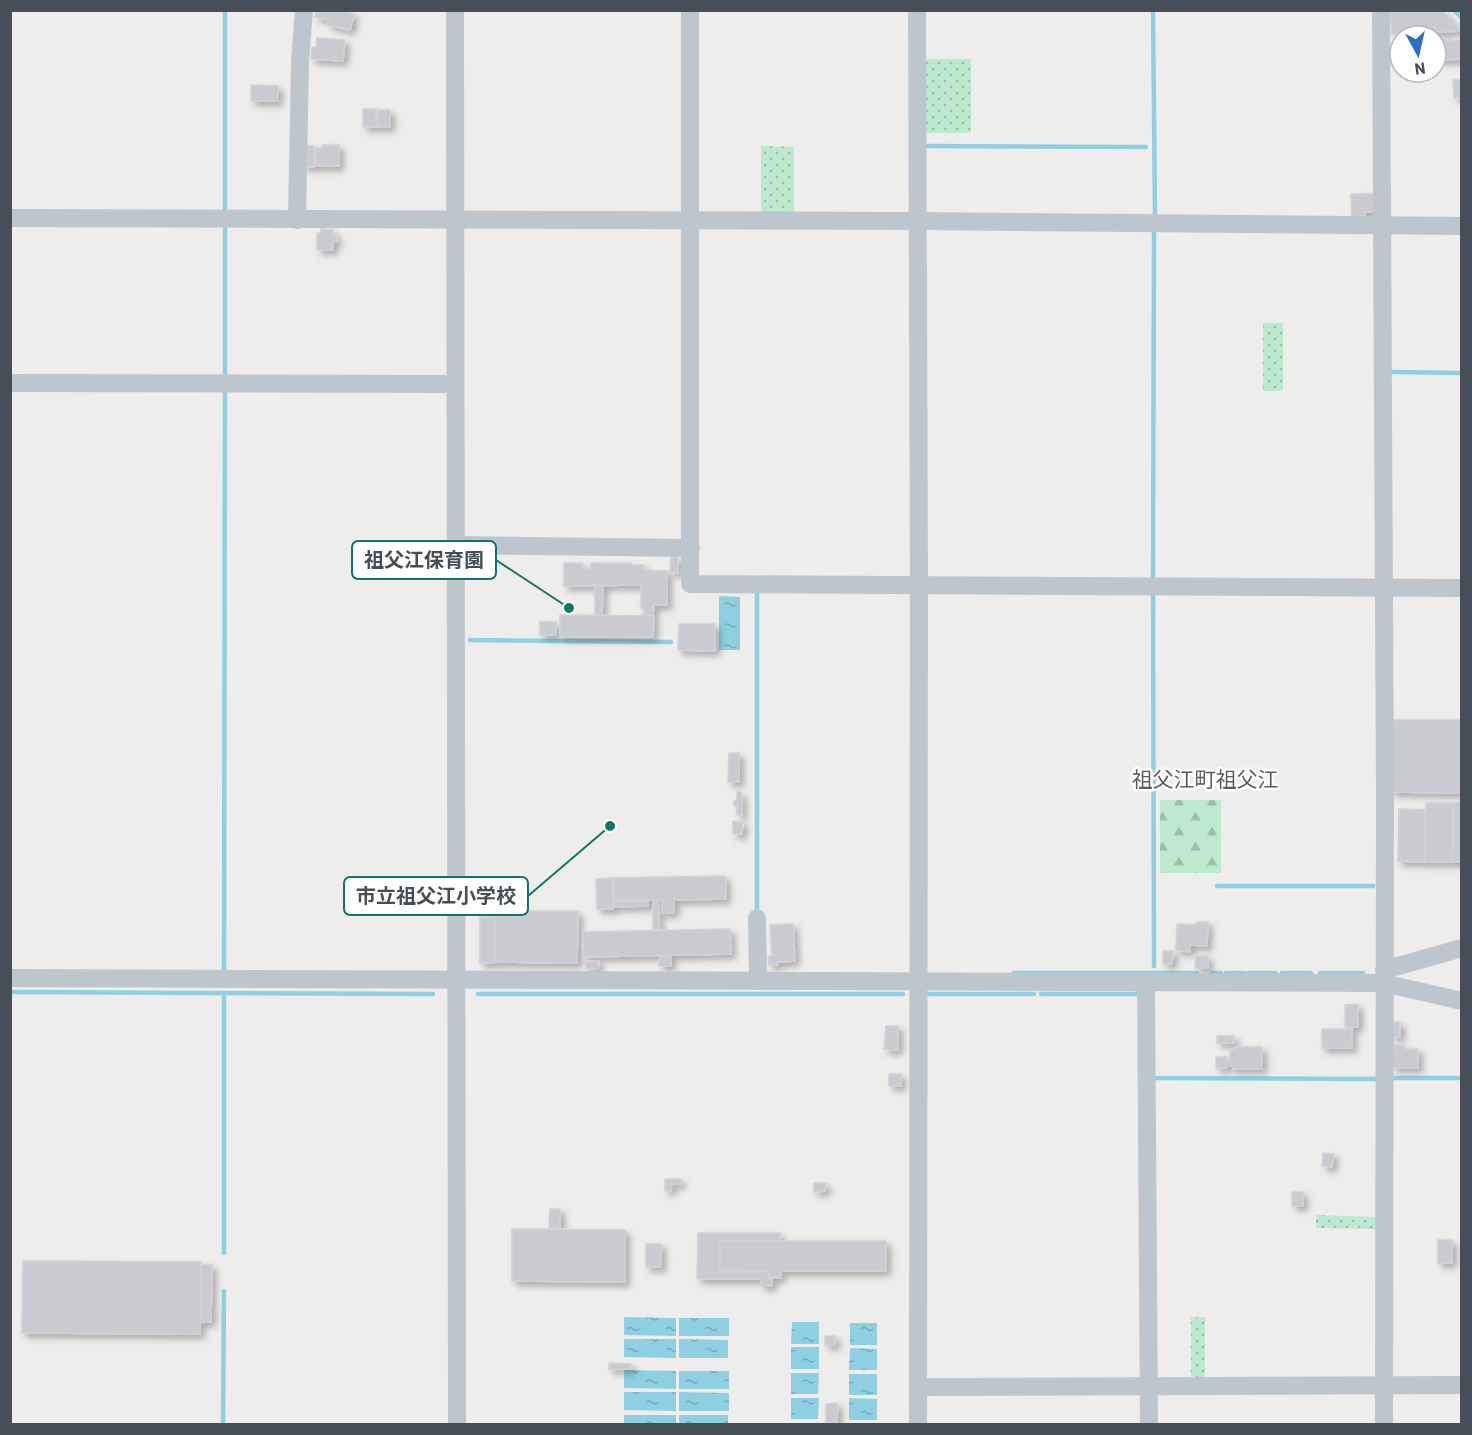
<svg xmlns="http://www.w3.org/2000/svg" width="1472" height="1435" viewBox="0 0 1472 1435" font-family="Barlow,'Noto Sans JP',sans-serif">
  <defs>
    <pattern id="grass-dots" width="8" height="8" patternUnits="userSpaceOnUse" patternTransform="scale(1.5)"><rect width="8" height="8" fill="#bde9cf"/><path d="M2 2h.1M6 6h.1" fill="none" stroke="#9bbfab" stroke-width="1.8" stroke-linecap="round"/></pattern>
    <pattern id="forest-firs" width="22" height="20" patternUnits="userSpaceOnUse" patternTransform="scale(1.5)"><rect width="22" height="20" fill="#bde9cf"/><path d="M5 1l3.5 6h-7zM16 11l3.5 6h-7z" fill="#9bbfab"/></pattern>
    <pattern id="water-ripples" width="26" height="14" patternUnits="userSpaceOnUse" patternTransform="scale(1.5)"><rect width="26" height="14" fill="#8ed0e2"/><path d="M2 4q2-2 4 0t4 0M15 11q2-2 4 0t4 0" fill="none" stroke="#76abba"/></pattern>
    <filter id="shadow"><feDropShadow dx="4.5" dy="4.5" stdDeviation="3" flood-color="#0004"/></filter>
  </defs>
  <rect width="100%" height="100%" fill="#efecec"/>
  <g fill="url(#grass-dots)">
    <rect x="922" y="59" width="49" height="74"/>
    <polygon points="761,146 794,147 794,216 761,216"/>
    <rect x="1263" y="323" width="20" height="68"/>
    <polygon points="1316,1215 1377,1217 1376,1229 1316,1228"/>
    <rect x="1191" y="1317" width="14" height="63"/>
  </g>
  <rect fill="url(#forest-firs)" x="1160" y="800" width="61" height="73"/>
  <g fill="url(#water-ripples)">
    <polygon points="719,596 740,597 740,650 719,650"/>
    <polygon points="624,1317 676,1318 676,1336 624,1335"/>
    <rect x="679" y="1318" width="50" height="18"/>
    <polygon points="792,1322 819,1322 819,1344 791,1344"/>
    <rect x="850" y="1323" width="27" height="22"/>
    <polygon points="624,1339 676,1339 676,1358 624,1357"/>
    <polygon points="679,1339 728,1340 728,1358 679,1358"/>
    <rect x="791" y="1347" width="28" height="22"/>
    <polygon points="850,1348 877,1349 877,1370 849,1370"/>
    <polygon points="624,1370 676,1371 676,1389 624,1388"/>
    <rect x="679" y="1371" width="50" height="18"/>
    <polygon points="791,1373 819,1373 818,1394 791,1394"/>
    <rect x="849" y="1374" width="28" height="21"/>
    <polygon points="624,1392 676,1392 676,1411 624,1410"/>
    <polygon points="679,1392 729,1393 729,1411 679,1411"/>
    <polygon points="791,1398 819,1398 818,1419 791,1419"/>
    <polygon points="849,1398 877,1399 877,1420 849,1420"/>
    <rect x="624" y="1415" width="52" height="9"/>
    <rect x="679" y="1415" width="49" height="9"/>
  </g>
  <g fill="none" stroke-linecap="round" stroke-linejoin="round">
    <g stroke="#8ed0e2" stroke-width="4.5">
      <polyline points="1153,10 1155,216"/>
      <polyline points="1454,10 1462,18"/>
      <polyline points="924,146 1146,147"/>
      <polyline points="225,215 225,10"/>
      <polyline points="1392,372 1462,373"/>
      <polyline points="225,380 225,224"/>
      <polyline points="1153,579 1154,233"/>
      <polyline points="1153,591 1154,966"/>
      <polyline points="470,640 671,642"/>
      <polyline points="1217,886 1373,886"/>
      <polyline points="757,909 757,590"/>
      <polyline points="224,971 225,389"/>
      <polyline points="1014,973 1197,973"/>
      <polyline points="1212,973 1221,973"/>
      <polyline points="1226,973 1244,973"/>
      <polyline points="1248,973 1276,973"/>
      <polyline points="1282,973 1311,973"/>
      <polyline points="1320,973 1363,973"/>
      <polyline points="10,992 433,994"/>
      <polyline points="478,994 903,994"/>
      <polyline points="929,994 1034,994"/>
      <polyline points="1041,994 1142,994"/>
      <polyline points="1153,1075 1153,1078 1375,1079"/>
      <polyline points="1390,1078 1462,1078"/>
      <polyline points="224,1253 224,993"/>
      <polyline points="223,1424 224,1291"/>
    </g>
  </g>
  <g fill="#cacbd0" stroke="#d0d2d7" stroke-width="1.5" filter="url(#shadow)">
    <polygon points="316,10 339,10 354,14 350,30 328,25 329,20 315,17"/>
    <polygon points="1390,10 1442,10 1461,31 1392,34"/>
    <polygon points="317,38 345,40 343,61 311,59 312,47 316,47"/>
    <polygon points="1446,38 1447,41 1462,40 1462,59 1436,60 1436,41 1440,41 1439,39"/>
    <polygon points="1453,80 1462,80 1462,97 1454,98"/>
    <polygon points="251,85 278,86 278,101 251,101"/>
    <rect x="363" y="109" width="13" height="18"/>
    <rect x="378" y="110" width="12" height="17"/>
    <polygon points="322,145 339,145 339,166 315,166 316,148 322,148"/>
    <polygon points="303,146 314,146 314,167 303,166"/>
    <polygon points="1351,194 1375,194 1375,212 1365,212 1365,216 1352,216"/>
    <polygon points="321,229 333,230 333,237 337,237 337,242 333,242 333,250 317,250 317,233 321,233"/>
    <polygon points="671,557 678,557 678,573 670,572"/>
    <polygon points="564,563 583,563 583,570 591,570 591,563 631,563 631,565 644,565 644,570 667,571 667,605 654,605 653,615 644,615 644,608 641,608 641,585 564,586"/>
    <polygon points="595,585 603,585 602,615 595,615"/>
    <polygon points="560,615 654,616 653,637 560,637"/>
    <rect x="540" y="622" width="16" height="13"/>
    <polygon points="679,624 715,624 715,651 678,650"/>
    <polygon points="1391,720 1462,720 1462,793 1391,792"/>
    <polygon points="729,753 739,753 739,782 728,782"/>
    <polygon points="737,791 742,793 742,815 737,815 737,806 734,806 734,801 737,801"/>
    <polygon points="1426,803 1453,803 1452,862 1425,862"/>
    <polygon points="1454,803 1462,803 1462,862 1453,862"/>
    <polygon points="1399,809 1425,810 1424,862 1398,861"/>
    <polygon points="733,821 743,822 742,834 733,834"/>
    <polygon points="725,876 726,899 674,900 674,913 662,913 662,900 614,901 613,878"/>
    <polygon points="613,878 613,909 597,909 596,879"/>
    <rect x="653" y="900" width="6" height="29"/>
    <polygon points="614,901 648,901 648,906 614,907"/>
    <polygon points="499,911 578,911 577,963 495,962 495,914 499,914"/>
    <polygon points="480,917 495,917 494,963 480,963"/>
    <polygon points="1196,922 1208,922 1207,946 1190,945 1190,952 1176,950 1177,924 1196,925"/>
    <polygon points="793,924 795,961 777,962 778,965 769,965 768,956 772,956 770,925"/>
    <polygon points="730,929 731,954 584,957 583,932"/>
    <polygon points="1163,951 1173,951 1172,964 1163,964"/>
    <polygon points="660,956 671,956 671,966 659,966"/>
    <polygon points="1196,956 1208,956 1208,968 1195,968"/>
    <polygon points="586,961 599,961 598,969 586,969"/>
    <polygon points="1358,1004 1358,1027 1345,1027 1345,1005"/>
    <polygon points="1391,1022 1400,1022 1400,1037 1392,1037"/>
    <polygon points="886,1026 898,1026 898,1050 884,1049"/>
    <rect x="1322" y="1029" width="30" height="19"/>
    <rect x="1217" y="1036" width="17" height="7"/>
    <polygon points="1394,1045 1404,1045 1404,1049 1418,1049 1418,1068 1392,1068 1392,1049 1394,1049"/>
    <polygon points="1236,1047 1262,1047 1262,1069 1233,1069 1233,1066 1230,1066 1230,1049 1236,1049"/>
    <rect x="1216" y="1057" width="11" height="11"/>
    <rect x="889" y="1074" width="12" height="12"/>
    <polygon points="1323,1153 1334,1154 1332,1167 1322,1166"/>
    <polygon points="665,1179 681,1179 681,1184 671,1184 671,1191 665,1191"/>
    <polygon points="814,1183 826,1183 825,1191 814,1192"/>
    <rect x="1292" y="1192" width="11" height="14"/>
    <polygon points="550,1209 560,1209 560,1229 549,1229"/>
    <polygon points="512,1229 625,1230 625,1282 512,1281"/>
    <polygon points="698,1233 780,1233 780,1241 720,1241 720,1271 769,1271 769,1278 772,1278 772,1286 761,1286 761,1279 697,1279"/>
    <rect x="1438" y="1240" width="14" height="23"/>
    <polygon points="720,1241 886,1241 886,1271 781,1271 781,1278 769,1278 769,1271 720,1270"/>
    <rect x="646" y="1244" width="15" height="23"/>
    <polygon points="23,1261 201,1262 200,1334 22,1333"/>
    <polygon points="201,1265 212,1265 211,1322 201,1322"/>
    <rect x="825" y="1336" width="10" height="9"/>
    <polygon points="609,1363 631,1364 631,1369 609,1369"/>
    <polygon points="838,1403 837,1422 826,1422 826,1404"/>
  </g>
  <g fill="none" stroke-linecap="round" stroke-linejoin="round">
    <g stroke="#bec6cd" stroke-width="18">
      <polyline points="455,10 457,1424"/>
      <polyline points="690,10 690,584 1462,588"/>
      <polyline points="917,10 919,584 918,1424"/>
      <polyline points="1381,10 1385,799 1384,1424"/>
      <polyline points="10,218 917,221 1462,226"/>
      <polyline points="297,220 300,61 304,10"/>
      <polyline points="10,383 455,384"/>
      <polyline points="456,545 691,548"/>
      <polyline points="757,918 758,981"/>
      <polyline points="1384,970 1462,948"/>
      <polyline points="10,978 1383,983 1462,1001"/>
      <polyline points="1146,983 1149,1424"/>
      <polyline points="918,1387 1462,1385"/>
    </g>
  </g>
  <g text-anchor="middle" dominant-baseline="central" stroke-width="5" stroke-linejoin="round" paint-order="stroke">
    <g font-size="21" fill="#595c60" stroke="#fff">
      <text x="1205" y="778">祖父江町祖父江</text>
    </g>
  </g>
  <path fill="none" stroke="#0f766e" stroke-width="2" d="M569 608L496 560M610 826L528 896"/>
  <g fill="#0f766e" stroke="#fff" stroke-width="2">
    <circle cx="569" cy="608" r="6"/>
    <circle cx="610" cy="826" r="6"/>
  </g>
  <g fill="#fff" stroke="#0f766e" stroke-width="2">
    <rect x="352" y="541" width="144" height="38" rx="6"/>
    <rect x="344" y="877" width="184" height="38" rx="6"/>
  </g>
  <g font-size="20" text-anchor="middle" font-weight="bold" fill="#464f57">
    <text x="424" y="567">祖父江保育園</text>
    <text x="436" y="903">市立祖父江小学校</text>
  </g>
  <rect width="1472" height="1435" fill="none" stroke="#464f57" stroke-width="24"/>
  <g transform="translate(1418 54) rotate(172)"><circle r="28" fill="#ffffff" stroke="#b5b9bc" stroke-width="1.5"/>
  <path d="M0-4.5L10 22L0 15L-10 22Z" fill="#296fcb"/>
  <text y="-9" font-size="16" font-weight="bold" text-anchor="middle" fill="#464f57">N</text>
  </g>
</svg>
